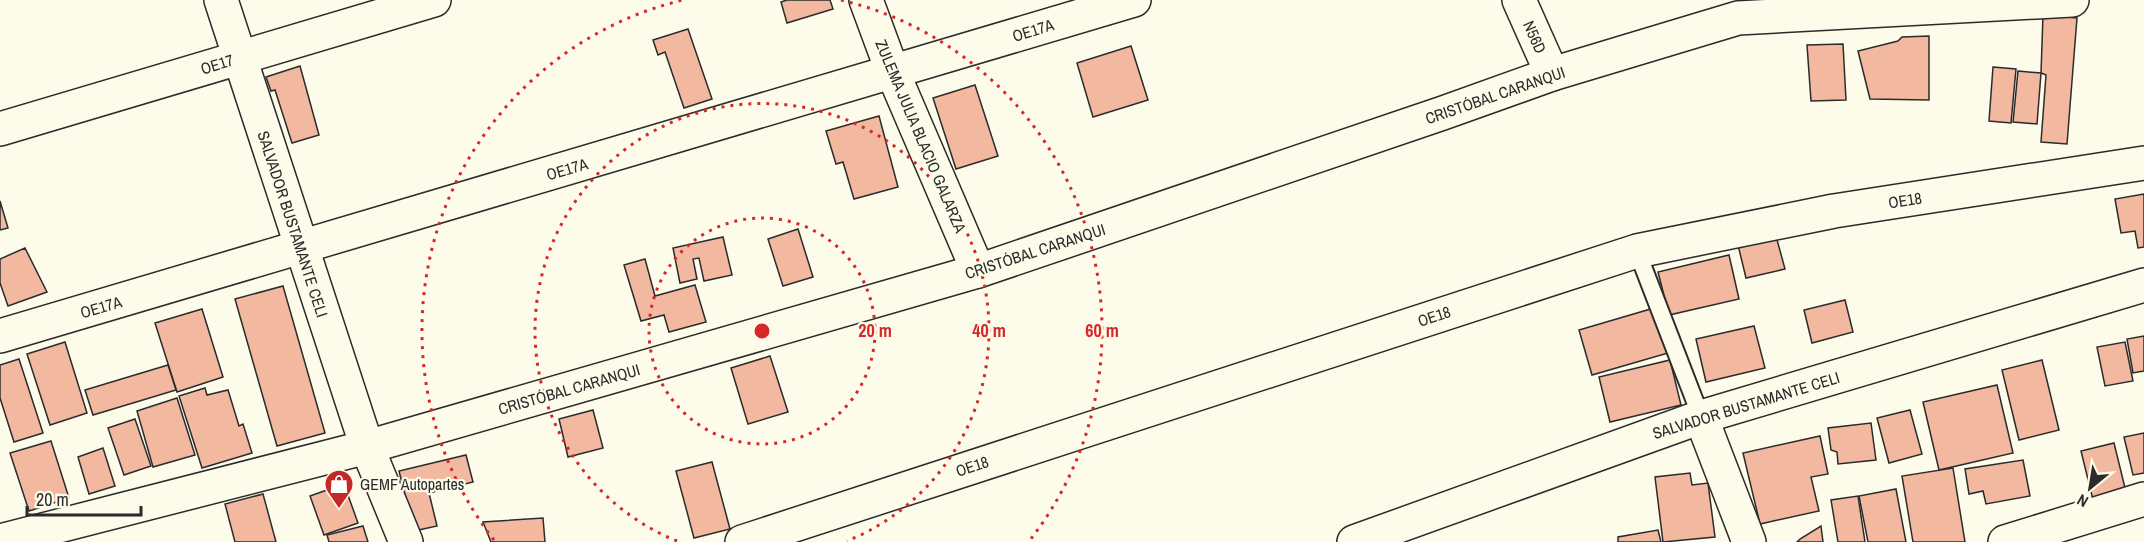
<svg xmlns="http://www.w3.org/2000/svg" width="2144" height="542" viewBox="0 0 2144 542" font-family="'Archivo Narrow',sans-serif">
  <rect width="100%" height="100%" fill="#fdfbea"/>
  <g fill="#f2b8a0" stroke="#2b2b2b" stroke-width="1.5">
    <polygon points="787,0 830,0 833,9 787,23 781,2"/>
    <polygon points="2043,15 2077,18 2067,144 2041,142 2046,75 2041,73"/>
    <polygon points="688,29 712,99 684,108 665,52 658,55 653,40"/>
    <polygon points="1929,36 1929,100 1870,99 1858,51 1898,41 1902,37"/>
    <polygon points="1843,44 1846,100 1811,101 1807,45"/>
    <polygon points="1131,46 1148,100 1093,117 1077,63"/>
    <polygon points="300,66 319,135 292,143 275,90 271,91 266,77"/>
    <polygon points="1993,67 2016,69 2011,123 1989,121"/>
    <polygon points="2018,71 2041,73 2037,124 2013,122"/>
    <polygon points="975,85 998,156 956,169 933,98"/>
    <polygon points="879,116 898,187 854,199 843,162 836,164 826,131"/>
    <polygon points="2144,194 2144,247 2138,248 2135,231 2121,233 2115,199"/>
    <polygon points="0,201 8,228 0,230"/>
    <polygon points="798,229 813,277 783,286 768,239"/>
    <polygon points="1776,236 1785,269 1746,278 1738,245"/>
    <polygon points="723,237 732,275 704,281 699,258 693,259 697,279 680,283 673,248"/>
    <polygon points="25,248 47,292 8,306 0,283 0,259"/>
    <polygon points="1729,255 1739,299 1669,315 1658,272"/>
    <polygon points="645,259 655,296 695,285 706,322 669,332 664,315 641,321 624,265"/>
    <polygon points="283,286 325,433 277,446 235,299"/>
    <polygon points="1845,300 1853,332 1812,343 1804,310"/>
    <polygon points="1654,308 1668,353 1592,375 1579,330"/>
    <polygon points="202,309 223,377 177,392 155,323"/>
    <polygon points="1754,326 1765,368 1706,382 1696,339"/>
    <polygon points="2144,336 2144,371 2133,373 2127,339"/>
    <polygon points="65,342 87,413 50,425 27,354"/>
    <polygon points="2125,342 2133,381 2105,386 2097,347"/>
    <polygon points="770,356 788,412 748,424 731,368"/>
    <polygon points="19,359 43,433 14,442 0,398 0,365"/>
    <polygon points="1670,360 1681,405 1610,422 1599,377"/>
    <polygon points="2042,360 2059,430 2019,440 2002,370"/>
    <polygon points="168,365 176,390 93,415 85,390"/>
    <polygon points="1997,385 2013,453 1939,470 1923,402"/>
    <polygon points="205,388 207,395 228,390 239,426 243,424 252,453 202,468 179,396"/>
    <polygon points="177,398 195,455 153,467 137,411"/>
    <polygon points="593,410 603,448 568,457 559,419"/>
    <polygon points="1910,410 1922,454 1889,463 1877,418"/>
    <polygon points="135,419 151,466 124,475 108,428"/>
    <polygon points="1871,423 1876,460 1838,464 1837,452 1831,450 1828,428"/>
    <polygon points="2144,433 2144,473 2133,475 2124,437"/>
    <polygon points="1820,436 1828,474 1811,477 1819,511 1760,524 1743,453"/>
    <polygon points="51,441 69,498 29,511 10,453"/>
    <polygon points="2114,443 2127,496 2094,504 2081,451"/>
    <polygon points="103,448 115,486 89,494 78,457"/>
    <polygon points="466,455 473,482 429,493 437,526 414,531 399,471"/>
    <polygon points="2023,460 2030,496 1986,504 1983,491 1969,494 1965,469"/>
    <polygon points="712,462 730,529 694,538 676,471"/>
    <polygon points="1953,468 1965,542 1913,542 1902,476"/>
    <polygon points="1690,473 1692,485 1708,483 1715,537 1663,542 1655,477"/>
    <polygon points="344,484 358,523 324,535 310,496"/>
    <polygon points="1896,489 1906,542 1868,542 1859,496"/>
    <polygon points="263,494 276,542 235,542 225,504"/>
    <polygon points="1858,496 1865,542 1838,542 1831,500"/>
    <polygon points="543,518 545,542 491,542 483,522"/>
    <polygon points="363,526 368,542 329,542 327,535"/>
    <polygon points="1821,526 1823,542 1797,542 1800,539"/>
    <polygon points="1658,530 1661,542 1618,542 1618,537"/>
  </g>
  <g fill="none" stroke-linecap="round" stroke-linejoin="round">
    <g stroke="#2b2b2b" stroke-width="20">
      <polyline id="service" points="1637,251 1701,417"/>
    </g>
    <g stroke="#2b2b2b" stroke-width="36">
      <g id="minor">
        <polyline points="221,0 367,447 406,542"/>
        <polyline points="866,0 893,73 978,271"/>
        <polyline points="1519,0 1552,74"/>
        <polyline points="0,129 434,0"/>
        <polyline points="0,336 1134,0"/>
        <polyline points="1701,417 1749,542"/>
        <polyline points="0,541 367,447 978,271 1443,113 1552,74 1738,18 2072,0"/>
        <polyline points="742,542 1637,251 1834,211 2144,163"/>
        <polyline points="1354,542 1701,417 2144,285"/>
        <polyline points="2005,542 2144,499"/>
      </g>
    </g>
    <use href="#service" stroke="#fdfbea" stroke-width="16"/>
    <use href="#minor" stroke="#fdfbea" stroke-width="33"/>
  </g>
  <g fill="none" stroke="#d62828" stroke-width="3" stroke-dasharray="3 6">
    <circle cx="762" cy="331" r="113"/>
    <path d="M677 541A227 227 0 1 1 847 541"/>
    <path d="M494 540A340 340 0 0 1 683 0M841 0A340 340 0 0 1 1030 540"/>
  </g>
  <defs>
    <g id="shop-pin" transform="scale(1.5)"><path d="M0 17L-7.5 6A9.5 9.5 0 1 1 7.5 6Z" fill="#c62828" stroke="#fdfbea"/><path d="M-5-2.5h2.3a2.7 3.5 0 0 1 5.4 0H5L5.5 6h-11ZM-1.5-2.5h3a1.5 2.3 0 0 0-3 0Z" fill="#fff"/></g>
  </defs>
  <g fill-rule="evenodd">
    <use href="#shop-pin" x="339" y="484"/>
  </g>
  <g text-anchor="middle" dominant-baseline="central" stroke-width="4.5" stroke-linejoin="round" paint-order="stroke">
    <g font-size="16" fill="#2b2b2b" stroke="#fdfbea">
      <text transform="translate(1033 30) rotate(-17)">OE17A</text>
      <text transform="translate(1535 37) rotate(66)">N56D</text>
      <text transform="translate(217 64) rotate(-17)">OE17</text>
      <text transform="translate(1495 95) rotate(-19)">CRISTÓBAL CARANQUI</text>
      <text transform="translate(921 136) rotate(67)">ZULEMA JULIA BLACIO GALARZA</text>
      <text transform="translate(567 169) rotate(-16)">OE17A</text>
      <text transform="translate(1905 200) rotate(-9)">OE18</text>
      <text transform="translate(293 224) rotate(72)">SALVADOR BUSTAMANTE CELI</text>
      <text transform="translate(1035 251) rotate(-18)">CRISTÓBAL CARANQUI</text>
      <text transform="translate(101 307) rotate(-16)">OE17A</text>
      <text transform="translate(1434 316) rotate(-18)">OE18</text>
      <text transform="translate(569 389) rotate(-16)">CRISTÓBAL CARANQUI</text>
      <text transform="translate(1746 405) rotate(-17)">SALVADOR BUSTAMANTE CELI</text>
      <text transform="translate(972 466) rotate(-18)">OE18</text>
    </g>
    <g font-size="16" fill="#2b2b2b" stroke="#fdfbea" text-anchor="start">
      <text x="360" y="484">GEMF Autopartes</text>
    </g>
  </g>
  <circle cx="762" cy="331" r="9" fill="#d62828" stroke="#fdfbea" stroke-width="3"/>
  <g font-size="18" text-anchor="middle" font-weight="bold" fill="#d62828" stroke="#fdfbea" stroke-width="4.5" stroke-linejoin="round" paint-order="stroke">
    <text x="875" y="337">20 m</text>
    <text x="989" y="337">40 m</text>
    <text x="1102" y="337">60 m</text>
  </g>
  <g transform="translate(2090 488) rotate(210)" stroke="#fdfbea" stroke-width="4.5" paint-order="stroke">
  <path d="M0-4.5L10 22L0 15L-10 22Z" fill="#2b2b2b"/>
  <text y="-9" font-size="16" font-weight="bold" text-anchor="middle" fill="#2b2b2b">N</text>
  </g>
  <path d="M27 506v9h114v-9" fill="none" stroke="#2b2b2b" stroke-width="3"/>
  <text x="36" y="506" font-size="18" fill="#2b2b2b" stroke="#fdfbea" stroke-width="4.5" paint-order="stroke">20 m</text>
</svg>
